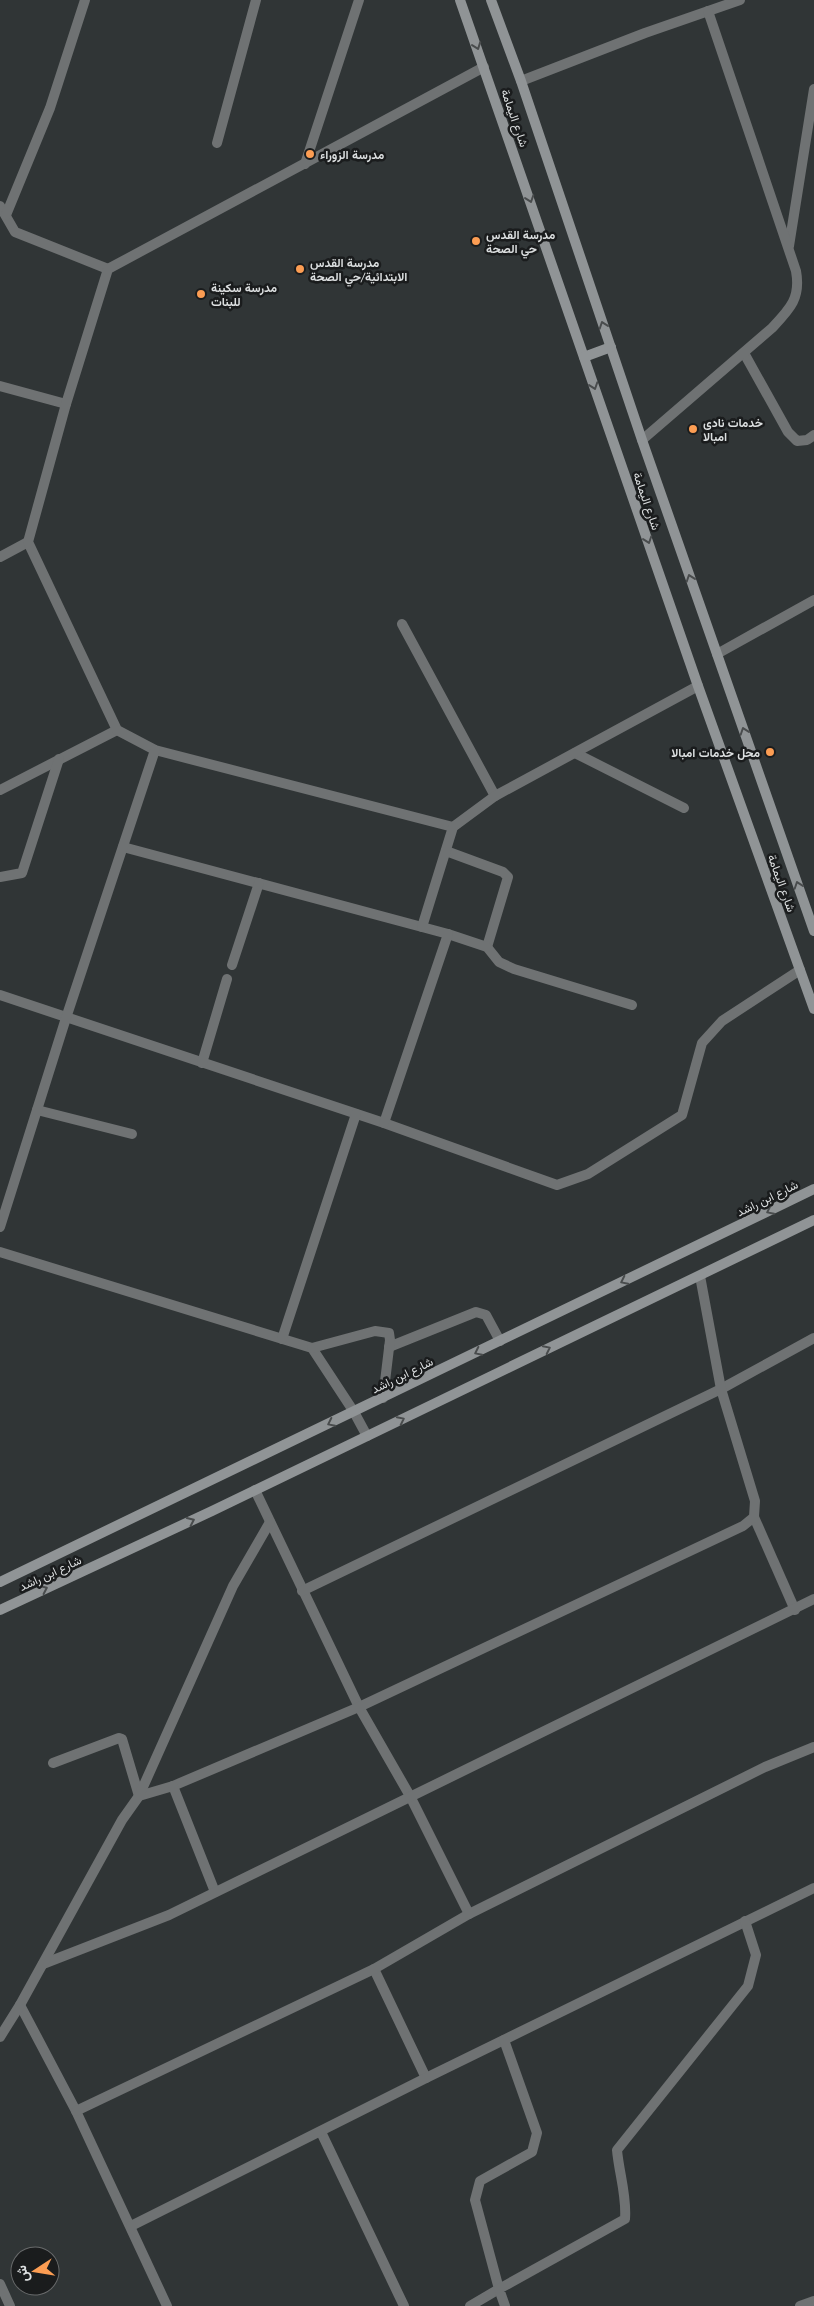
<svg xmlns="http://www.w3.org/2000/svg" width="814" height="2306" viewBox="0 0 814 2306" font-family="'PT Serif',Vazirmatn,serif">
  <rect width="100%" height="100%" fill="#303536"/>
  <g fill="none" stroke-linecap="round" stroke-linejoin="round">
    <g stroke="#6f7273" stroke-width="10">
      <polyline points="402,624 495,796"/>
      <polyline points="717,654 814,600"/>
      <polyline points="37,1110 132,1134"/>
    </g>
    <g stroke="#6f7273" stroke-width="10">
      <polyline points="521,81 645,33 740,0"/>
      <polyline points="217,143 256,0"/>
      <polyline points="305,164 359,0"/>
      <polyline points="0,206 15,232 108,269"/>
      <polyline points="6,215 50,108 85,0"/>
      <polyline points="789,246 814,89"/>
      <polyline points="744,353 788,432 797,441 807,440 814,435"/>
      <polyline points="0,386 66,404"/>
      <path d="M642,440L772,328C790,309 801,298 796,271L708,11"/>
      <polyline points="0,557 28,542"/>
      <polyline points="575,753 684,808"/>
      <polyline points="0,790 117,730"/>
      <polyline points="453,827 155,750 117,730 28,542 66,404 108,269 484,67"/>
      <polyline points="123,847 422,927"/>
      <polyline points="446,851 503,872 508,877 487,947"/>
      <polyline points="0,877 22,873 59,759"/>
      <polyline points="448,934 487,947 499,962 514,969 632,1005"/>
      <polyline points="232,965 259,883"/>
      <polyline points="0,995 384,1123 557,1185 588,1174 682,1115 702,1043 722,1021 800,970"/>
      <polyline points="202,1063 227,979"/>
      <polyline points="384,1123 448,934 422,927 453,827 495,796 698,686"/>
      <polyline points="0,1227 66,1018 155,750"/>
      <polyline points="0,1252 312,1348 354,1412 367,1436"/>
      <polyline points="282,1339 356,1114"/>
      <polyline points="389,1347 476,1312 486,1315 500,1341"/>
      <polyline points="312,1348 375,1331 389,1333 390,1340 383,1398"/>
      <polyline points="255,1490 359,1707 410,1796 469,1914"/>
      <polyline points="754,1517 795,1610"/>
      <polyline points="302,1591 721,1389 814,1338"/>
      <polyline points="53,1763 119,1738 122,1739 139,1796 173,1786 359,1707 743,1526 754,1517 755,1501 721,1389 700,1276"/>
      <polyline points="173,1786 215,1892"/>
      <polyline points="43,1964 169,1915 814,1599"/>
      <polyline points="374,1969 426,2078"/>
      <polyline points="20,2005 76,2111 167,2306"/>
      <polyline points="0,2037 20,2005 122,1820 139,1796 233,1586 270,1522"/>
      <polyline points="76,2111 374,1969 469,1914 765,1767 814,1747"/>
      <polyline points="321,2132 404,2306"/>
      <polyline points="131,2226 426,2078 814,1888"/>
      <polyline points="0,2284 10,2306"/>
      <polyline points="470,2306 499,2289 475,2200 480,2181 532,2152 537,2133 504,2040"/>
      <path d="M505,2306L499,2289L625,2219C627,2196 619,2173 617,2150L748,1986L756,1955L745,1921"/>
      <polyline points="800,2306 814,2301"/>
    </g>
    <g stroke="#909496" stroke-width="10">
      <polyline points="460,0 698,686 814,1009"/>
      <polyline points="491,0 521,81 642,440 814,931"/>
      <polyline points="584,357 611,347"/>
      <polyline points="0,1582 814,1189"/>
      <polyline points="0,1610 212,1511 814,1220"/>
    </g>
  </g>
  <defs><path id="oneway-chevron" d="M-2-3.5L2.5 0L-2 3.5" fill="none" stroke-width="1.6" stroke-linecap="round" stroke-linejoin="round" transform="scale(1.25)"/></defs>
  <g stroke="#494c4d">
    <use href="#oneway-chevron" transform="translate(477 46) rotate(70)"/>
    <use href="#oneway-chevron" transform="translate(530 199) rotate(71)"/>
    <use href="#oneway-chevron" transform="translate(603 325) rotate(-109)"/>
    <use href="#oneway-chevron" transform="translate(594 386) rotate(71)"/>
    <use href="#oneway-chevron" transform="translate(648 540) rotate(71)"/>
    <use href="#oneway-chevron" transform="translate(690 578) rotate(-109)"/>
    <use href="#oneway-chevron" transform="translate(744 731) rotate(-109)"/>
    <use href="#oneway-chevron" transform="translate(798 885) rotate(-109)"/>
    <use href="#oneway-chevron" transform="translate(770 1211) rotate(154)"/>
    <use href="#oneway-chevron" transform="translate(624 1281) rotate(154)"/>
    <use href="#oneway-chevron" transform="translate(547 1349) rotate(-26)"/>
    <use href="#oneway-chevron" transform="translate(478 1352) rotate(154)"/>
    <use href="#oneway-chevron" transform="translate(401 1420) rotate(-26)"/>
    <use href="#oneway-chevron" transform="translate(331 1423) rotate(154)"/>
    <use href="#oneway-chevron" transform="translate(191 1521) rotate(-25)"/>
    <use href="#oneway-chevron" transform="translate(44 1589) rotate(-25)"/>
  </g>
  <g fill="#fc9d53" stroke="#1a1c1d" stroke-width="2">
    <circle cx="310" cy="154" r="5"/>
    <circle cx="476" cy="241" r="5"/>
    <circle cx="300" cy="269" r="5"/>
    <circle cx="201" cy="294" r="5"/>
    <circle cx="693" cy="429" r="5"/>
    <circle cx="770" cy="752" r="5"/>
  </g>
  <g text-anchor="middle" dominant-baseline="central" stroke-width="5" stroke-linejoin="round" paint-order="stroke">
    <g font-size="12" fill="#dcdfe0" stroke="#1a1c1d">
      <text transform="translate(515 118) rotate(71)">شارع اليمامة</text>
      <text transform="translate(647 501) rotate(71)">شارع اليمامة</text>
      <text transform="translate(782 883) rotate(70)">شارع اليمامة</text>
      <text transform="translate(767 1198) rotate(-26)">شارع ابن راشد</text>
      <text transform="translate(402 1375) rotate(-26)">شارع ابن راشد</text>
      <text transform="translate(50 1573) rotate(-25)">شارع ابن راشد</text>
    </g>
    <g font-size="12" font-weight="bold" fill="#dcdfe0" stroke="#1a1c1d" text-anchor="start">
      <text x="320" y="154">مدرسة الزوراء</text>
      <text x="486" y="234">مدرسة القدس<tspan x="486" dy="14">حي الصحة</tspan></text>
      <text x="310" y="262">مدرسة القدس<tspan x="310" dy="14">الابتدائية/حي الصحة</tspan></text>
      <text x="211" y="287">مدرسة سكينة<tspan x="211" dy="14">للبنات</tspan></text>
      <text x="703" y="422">خدمات نادي<tspan x="703" dy="14">امبالا</tspan></text>
      <text x="760" y="752" text-anchor="end">محل خدمات امبالا</text>
    </g>
  </g>
  <g transform="translate(35 2271) rotate(258)"><circle r="24" fill="#1a1c1d" stroke="#686a6b"/>
  <path d="M0-4L9 19L0 12L-9 19Z" fill="#fc9d53"/>
  <text y="-8" font-size="14" font-weight="bold" text-anchor="middle" fill="#dcdfe0">ش</text>
  </g>
</svg>
